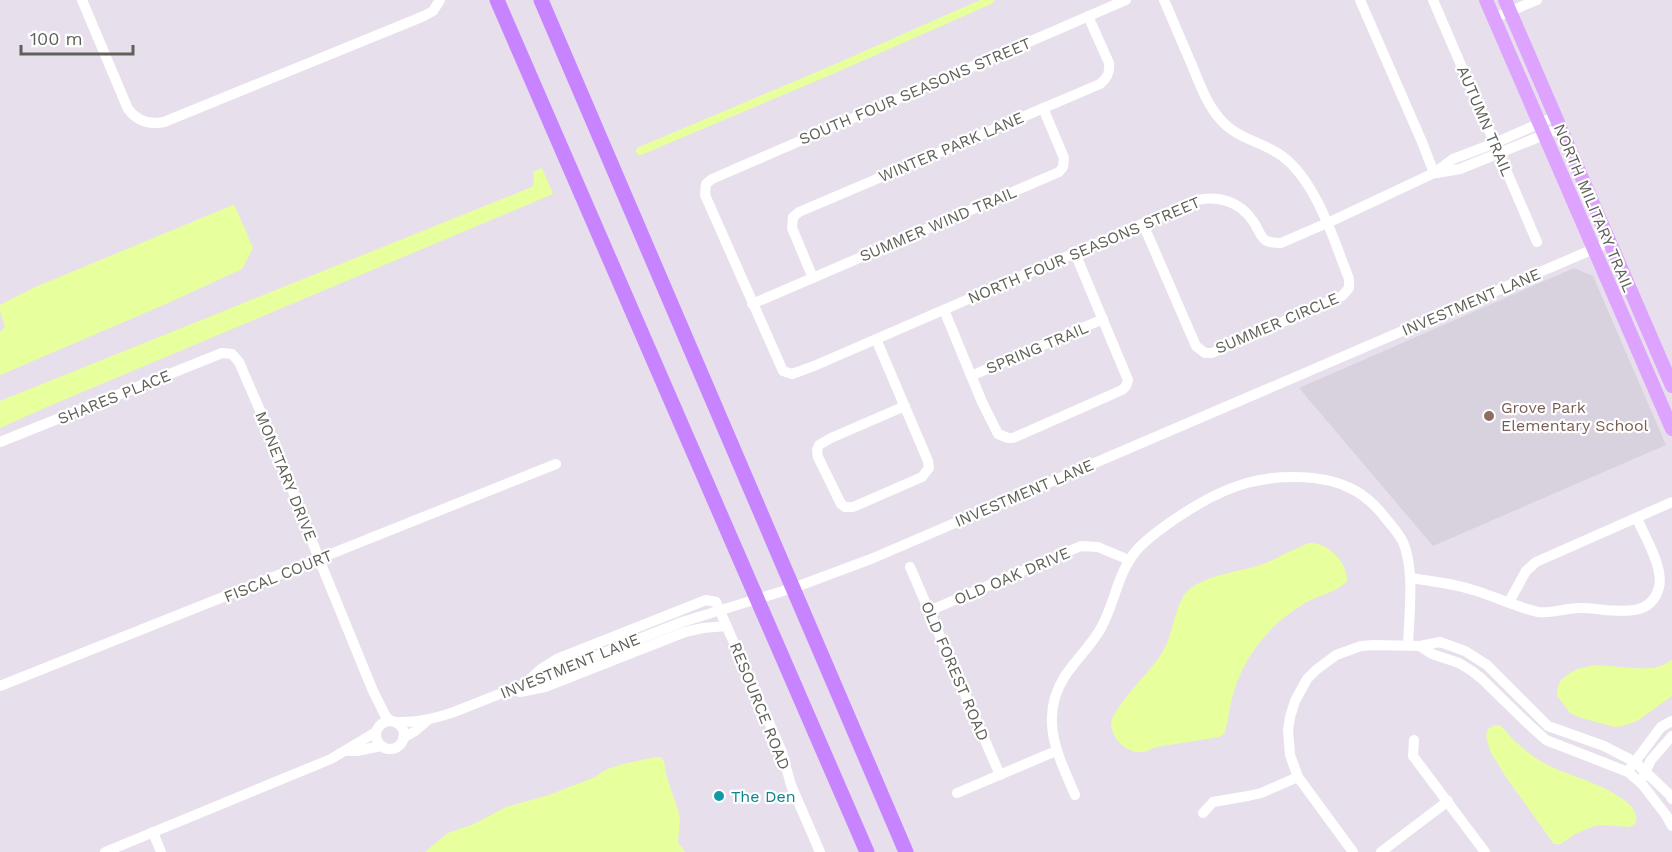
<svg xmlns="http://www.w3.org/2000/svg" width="1672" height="852" viewBox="0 0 1672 852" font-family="'Work Sans',sans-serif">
  <rect width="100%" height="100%" fill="#e7e0ec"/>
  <polygon fill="#d8d1de" points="1574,268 1593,276 1666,445 1433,546 1299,388"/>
  <g fill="#e8ff9d">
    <polygon points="542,168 553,194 49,406 0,428 0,401 532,187 534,183 533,172"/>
    <polygon points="233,205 235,206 253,248 242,269 168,303 0,375 0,332 5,327 0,311 0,305 33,288"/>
    <path d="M1309,543C1328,542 1348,563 1347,581C1338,592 1315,596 1302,605C1269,625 1244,656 1233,694C1229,707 1229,721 1224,734L1219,737L1156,747L1144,752H1135L1124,747L1116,739L1111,727L1112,719C1124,694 1147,676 1162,653C1173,635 1173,614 1183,597C1196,575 1241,572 1263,564C1279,558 1293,549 1309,543Z"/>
    <path d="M1672,660V696L1637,721L1623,726L1615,727L1581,718L1570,713L1557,696C1557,687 1558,681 1566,676C1590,656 1622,671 1650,668C1658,668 1665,664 1672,660Z"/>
    <path d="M1495,725C1503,725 1504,730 1509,735C1523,750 1539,762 1558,770C1575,777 1647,798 1635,824L1629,827L1605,825L1594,826L1575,834L1561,844H1554L1506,777L1490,751L1486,735L1488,729Z"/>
    <polygon points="656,757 661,757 664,761 666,774 680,817 678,842 685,852 425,852 448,833 474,824 506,807 549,795 595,777 607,769 623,764"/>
  </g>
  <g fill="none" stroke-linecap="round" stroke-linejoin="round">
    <polyline stroke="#e8ff9d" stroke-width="8" points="640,151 834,69 990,0"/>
    <g stroke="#fff" stroke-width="10">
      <path d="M82,0L128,109C137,121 149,125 164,122L424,16L433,11L440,0"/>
      <path d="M1126,0L712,179L706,184L705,195L783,371L792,374L814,366L1197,200C1219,195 1240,202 1253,221C1263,236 1259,243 1281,243L1334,220L1434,173L1453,159L1495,143L1556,116"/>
      <polyline points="1360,0 1422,142 1434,173"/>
      <polyline points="1433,0 1537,242"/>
      <polyline points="1494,18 1537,0"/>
      <polyline points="1437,173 1460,169 1561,128"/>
      <path d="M1143,224L1196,346L1205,353H1212L1342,296L1349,288V279C1334,240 1316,181 1282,156C1262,141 1238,140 1220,119C1206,103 1199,82 1191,63C1182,42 1173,21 1164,0"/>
      <path d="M813,278L792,228L793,217L799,212L1100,84C1108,78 1110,72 1109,63L1088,16"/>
      <polyline points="752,304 1059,172 1063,167 1064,158 1043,108"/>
      <polyline points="944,310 982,402 998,434 1008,438 1013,438 1122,390 1126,386 1128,380 1075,253"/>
      <polyline points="876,339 928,461 929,468 922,477 853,507 845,507 841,504 818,457 817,450 819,445 831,438 905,406"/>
      <polyline points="971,376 1103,319"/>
      <polyline points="0,442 222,353 232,354 239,362 278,452 319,559 373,691 385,715 390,721"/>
      <polyline points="910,567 1000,775"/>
      <path d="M1410,578C1431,581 1452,583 1473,590C1494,596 1516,607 1538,612C1551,614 1566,608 1579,608C1605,607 1650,624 1659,587C1664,569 1645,536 1637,519"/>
      <polyline points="1509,602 1526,571 1536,562 1672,502"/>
      <polyline points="929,611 1081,546 1098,547 1129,560"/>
      <polyline points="1420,646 1432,654 1459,663 1472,671 1482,679 1525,721 1546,740 1628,772 1642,784 1666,815 1672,826"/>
      <polyline points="529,680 541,669 557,659 706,600 716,602 782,752 791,785 820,852"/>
      <polyline points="0,686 556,464"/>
      <polyline points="520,692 545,687 685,632 703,628 727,626"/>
      <circle cx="390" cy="735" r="14"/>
      <path d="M396,722C417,723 434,719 454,712L682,622L793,588L871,559L1610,242"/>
      <polyline points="403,738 415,731 428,720"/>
      <polyline points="1414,740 1413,756 1485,852"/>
      <polyline points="347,751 357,751 381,746"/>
      <polyline points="1631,767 1661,727 1672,721"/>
      <polyline points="1643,777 1651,760 1672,736"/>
      <polyline points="957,793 1056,751"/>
      <path d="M1075,795C1058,755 1038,718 1065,676C1076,659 1091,646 1101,628C1115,603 1117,574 1136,551C1147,538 1161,529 1175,519C1197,504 1221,490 1247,483C1279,474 1325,474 1354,490C1367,497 1378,508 1387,520C1393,527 1399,534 1403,542C1415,569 1409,615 1408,645"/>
      <polyline points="1203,813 1213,802 1248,796 1261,793 1298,777"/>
      <polyline points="153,832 161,852"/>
      <polyline points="105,852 331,759 376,732"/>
      <polyline points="1353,852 1298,777 1290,755 1288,730 1290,717 1295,701 1307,679 1316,670 1336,655 1361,646 1374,645 1420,646 1440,642 1465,651 1487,665 1548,726 1604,746 1635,762 1670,795 1672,799"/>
      <polyline points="1381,852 1448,801"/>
    </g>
    <g stroke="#dea2ff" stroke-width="14">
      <polyline points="1486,0 1672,429"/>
      <polyline points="1505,0 1672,386"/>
    </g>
    <g stroke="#c884ff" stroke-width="15">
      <polyline points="497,0 867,852"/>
      <polyline points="541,0 906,852"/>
    </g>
  </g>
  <circle fill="#8d6e63" stroke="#fff" stroke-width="2" cx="1489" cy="416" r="6"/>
  <circle fill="#0f9aa8" stroke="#fff" stroke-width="2" cx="719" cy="796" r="6"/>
  <g text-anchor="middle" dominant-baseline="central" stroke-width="4.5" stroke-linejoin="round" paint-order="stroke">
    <g font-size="16" fill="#5e6159" stroke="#fff">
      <text transform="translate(915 91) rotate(-23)">SOUTH FOUR SEASONS STREET</text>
      <text transform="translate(1485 121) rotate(67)">AUTUMN TRAIL</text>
      <text transform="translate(951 147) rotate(-23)">WINTER PARK LANE</text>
      <text transform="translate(1594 208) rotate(67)">NORTH MILITARY TRAIL</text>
      <text transform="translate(938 224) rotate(-23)">SUMMER WIND TRAIL</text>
      <text transform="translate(1084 250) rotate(-23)">NORTH FOUR SEASONS STREET</text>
      <text transform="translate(1471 302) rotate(-23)">INVESTMENT LANE</text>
      <text transform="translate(1277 323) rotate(-23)">SUMMER CIRCLE</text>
      <text transform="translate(1037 348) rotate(-23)">SPRING TRAIL</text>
      <text transform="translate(114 397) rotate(-22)">SHARES PLACE</text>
      <text transform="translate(286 476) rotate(68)">MONETARY DRIVE</text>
      <text transform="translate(1024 493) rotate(-23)">INVESTMENT LANE</text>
      <text transform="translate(278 576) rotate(-22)">FISCAL COURT</text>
      <text transform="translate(1012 576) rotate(-23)">OLD OAK DRIVE</text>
      <text transform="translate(570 666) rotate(-22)">INVESTMENT LANE</text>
      <text transform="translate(955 671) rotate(67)">OLD FOREST ROAD</text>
      <text transform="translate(760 706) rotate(68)">RESOURCE ROAD</text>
    </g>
    <g font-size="16" fill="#785e54" stroke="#fff" text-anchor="start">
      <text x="1501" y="407">Grove Park<tspan x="1501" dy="18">Elementary School</tspan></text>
    </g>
    <g font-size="16" fill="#0d838f" stroke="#fff" text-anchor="start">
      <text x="731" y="796">The Den</text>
    </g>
  </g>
  <path d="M21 45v9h112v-9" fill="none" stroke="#5e6159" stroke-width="3"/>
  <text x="30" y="45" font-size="18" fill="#5e6159" stroke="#ffffff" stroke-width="4.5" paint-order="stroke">100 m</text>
</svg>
